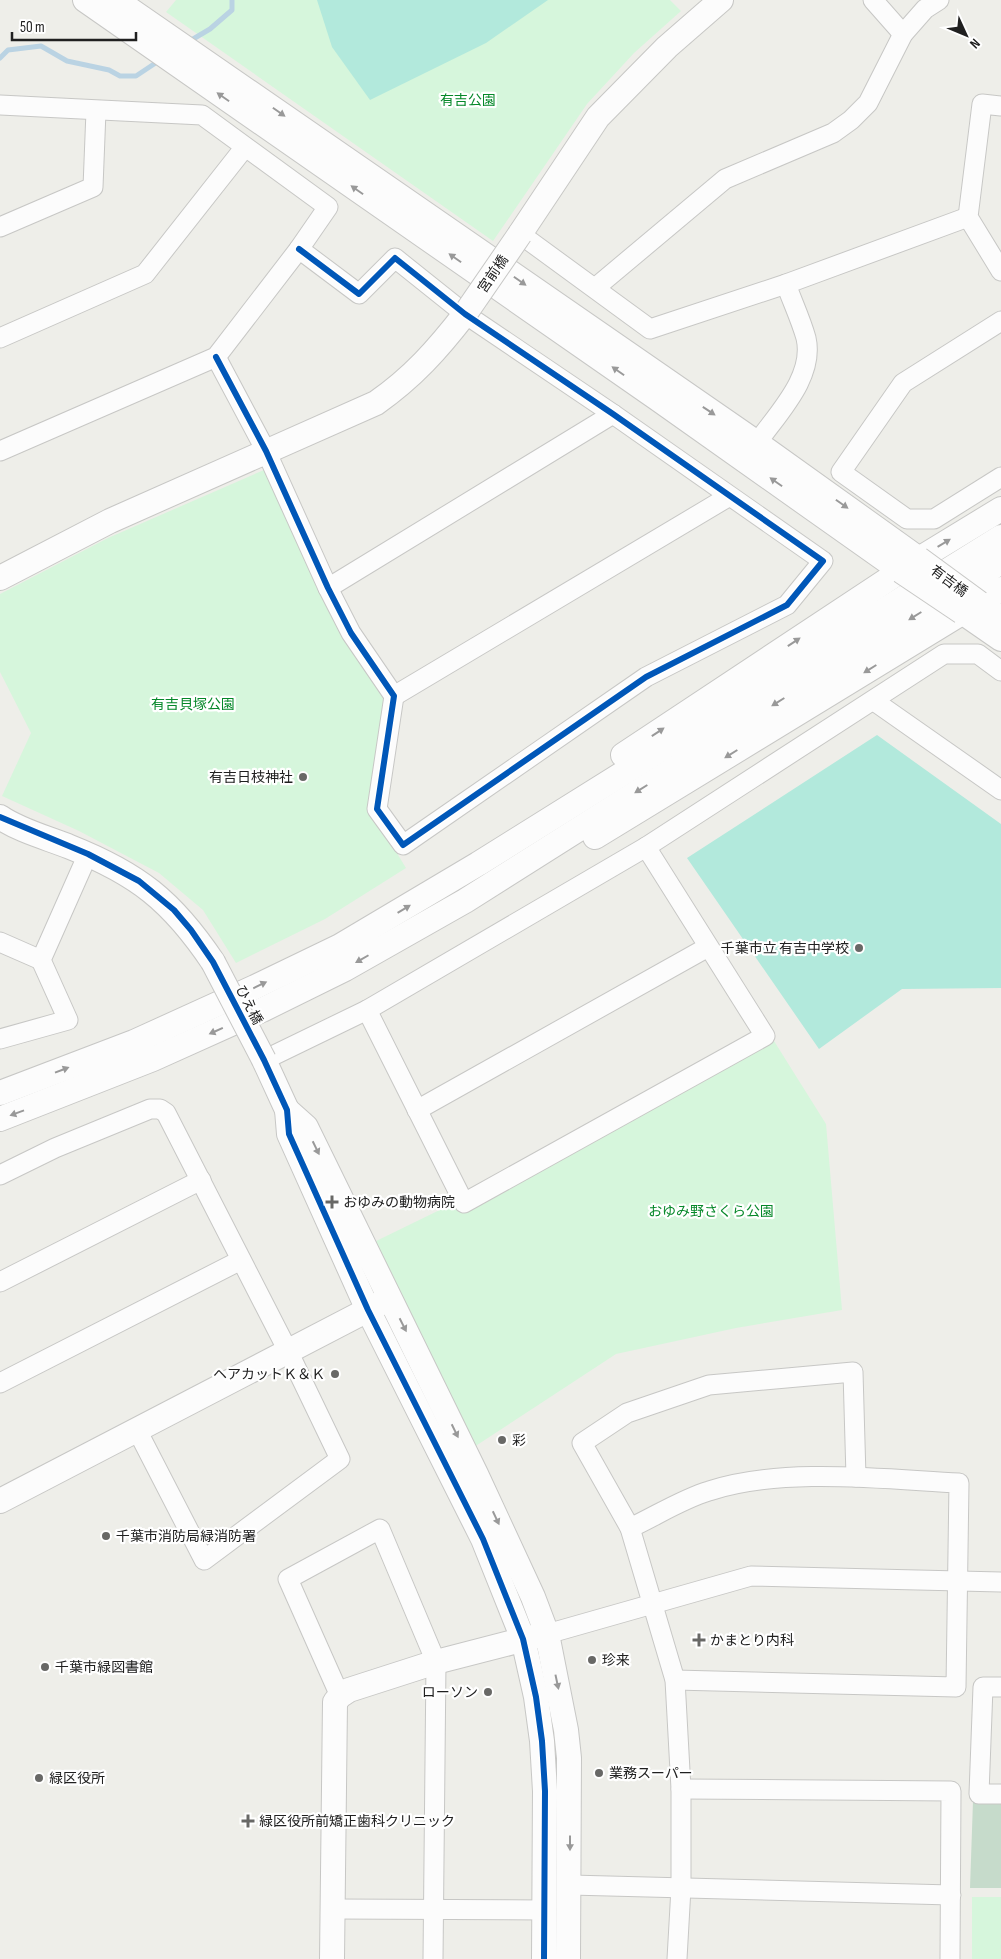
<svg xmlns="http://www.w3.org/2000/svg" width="1001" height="1959" viewBox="0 0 1001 1959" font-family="'Sofia Sans Condensed','Noto Sans JP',sans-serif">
  <rect width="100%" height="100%" fill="#eeeee9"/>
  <polygon fill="#c6dbcb" points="973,1801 1001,1802 1001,1888 970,1888"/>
  <g fill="#d6f6dc">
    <polygon points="176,0 670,0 681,11 634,53 587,104 493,241 166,12"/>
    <polygon points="264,470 336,625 390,702 370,809 406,868 325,919 236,963 203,910 159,873 79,831 2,796 31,733 0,672 0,594 108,538"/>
    <polygon points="774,1041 826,1124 842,1310 736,1328 616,1354 471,1449 370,1244 454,1203 458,1210"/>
    <rect x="972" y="1897" width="29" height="62"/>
  </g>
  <g fill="#b2e9dc">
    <polygon points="317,0 548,0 486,43 370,100 332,47"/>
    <polygon points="877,735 1001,824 1001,988 902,989 819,1049 687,858"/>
  </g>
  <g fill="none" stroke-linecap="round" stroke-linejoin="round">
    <g stroke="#bad3e3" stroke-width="5">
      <polyline points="188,42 210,29 232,10 232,0"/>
      <polyline points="0,58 8,50 41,46 67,61 109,70 120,76 136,76 160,60"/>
    </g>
    <g stroke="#c7c7c5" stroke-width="21">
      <g id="minor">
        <polyline points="873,0 903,34"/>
        <polyline points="0,105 202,115 328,207 299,249 216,357 0,451"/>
        <polyline points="1001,106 982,104 968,217 1001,271"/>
        <polyline points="0,227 93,187 96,111"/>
        <polyline points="520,234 650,329 786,284 968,217"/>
        <polyline points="595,288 725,179 833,133 851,120 868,103 903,34 925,9 939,0"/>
        <polyline points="1001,321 903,383 841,472 907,519 934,519 1001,477"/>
        <polyline points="0,338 145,274 245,147"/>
        <polyline points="216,357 266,451 328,588 351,633 394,696 377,809 403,845 646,677 787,605 823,561 613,414 465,314 395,258 359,294 299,249"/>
        <path d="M757,443C777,414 815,377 806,338C801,320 792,301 786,284"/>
        <polyline points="328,588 613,414"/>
        <polyline points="394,696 728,497"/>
        <polyline points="874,701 1001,790"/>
        <polyline points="0,942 41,960"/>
        <polyline points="367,1010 464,1203 765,1036 646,847"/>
        <polyline points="0,1039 68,1020 41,960 88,854"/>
        <polyline points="264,1060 367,1010 646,847 944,654 978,654 1001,671"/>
        <polyline points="417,1110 708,947"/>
        <polyline points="0,1175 55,1148 150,1109 160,1109 166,1113 289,1353 340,1459 204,1560 137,1430"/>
        <polyline points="0,1282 201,1180"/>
        <polyline points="0,1383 241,1260"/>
        <path d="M630,1528C656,1516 682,1499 709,1491C782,1467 882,1479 959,1483L956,1687L675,1680"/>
        <polyline points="547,1634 751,1576 1001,1582"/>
        <polyline points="1001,1687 983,1687 979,1794 1001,1794"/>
        <polyline points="340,1696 288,1579 380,1529 436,1662 433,1959"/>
        <polyline points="681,1789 951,1791 950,1959"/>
        <polyline points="570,1885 951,1895"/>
        <polyline points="333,1909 545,1910"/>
        <polyline points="677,1959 681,1888 681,1789 675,1680 630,1528 582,1443 627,1413 709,1385 853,1372 856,1477"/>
      </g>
    </g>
    <g stroke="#c7c7c5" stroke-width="26">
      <g id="tertiary">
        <polyline points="85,0 658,399 901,571"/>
        <polyline points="116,0 757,443 919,559"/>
        <polyline points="520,234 598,117 667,47 721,0"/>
        <path d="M0,578L110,521L376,403C413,377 437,350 465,314"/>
        <polyline points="979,603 1001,618"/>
        <polyline points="962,612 1001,639"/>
        <polyline points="623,755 919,559 1001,509"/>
        <path d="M0,817C20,831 48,838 70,847C138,874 172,901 213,962"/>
        <polyline points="595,837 1001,589"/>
        <polyline points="264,1060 287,1110 289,1134 368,1310 483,1539 523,1639 536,1697 542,1741 545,1791 544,1959"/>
        <polyline points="0,1093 134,1042 255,987 340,946 478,864 1001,537"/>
        <polyline points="287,1110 306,1127 476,1474 533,1597 547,1634 566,1730 569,1758 568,1959"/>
        <polyline points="0,1119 153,1059 262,1010 345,969 465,901 1001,562"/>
        <polyline points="0,1501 381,1303"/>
        <polyline points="332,1959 335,1702 340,1696 349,1690 436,1662 537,1636"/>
      </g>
    </g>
    <use href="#minor" stroke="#fcfcfc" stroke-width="19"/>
    <use href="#tertiary" stroke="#fcfcfc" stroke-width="24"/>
    <g stroke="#c7c7c5" stroke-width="26" stroke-linecap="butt">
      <g id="tertiary-bridge">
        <polyline points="465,314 520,234"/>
        <polyline points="919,559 979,603"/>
        <polyline points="901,571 962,612"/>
        <polyline points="213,962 264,1060"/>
      </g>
    </g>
    <use href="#tertiary-bridge" stroke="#fcfcfc" stroke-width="24"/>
    <g stroke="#fff" stroke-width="9">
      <g id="cycleway">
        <polyline points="216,357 266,451 328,588 351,633 394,696 377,809 403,845 646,677 787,605 823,561 613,414 465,314 395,258 359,294 299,249"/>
        <polyline points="0,817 88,854 139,881 174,910 191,930 213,962 264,1060 287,1110 289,1134 368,1310 483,1539 523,1639 536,1697 542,1741 545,1791 544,1959"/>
      </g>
    </g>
    <use href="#cycleway" stroke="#0057b8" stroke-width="6"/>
  </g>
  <defs><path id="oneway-solid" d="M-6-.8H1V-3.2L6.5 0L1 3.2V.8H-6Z" transform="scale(1.25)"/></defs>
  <g fill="#999">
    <use href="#oneway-solid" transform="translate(223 97) rotate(-145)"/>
    <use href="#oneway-solid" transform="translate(279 112) rotate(35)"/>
    <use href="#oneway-solid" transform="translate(357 190) rotate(-145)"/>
    <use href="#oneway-solid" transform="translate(455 258) rotate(-145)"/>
    <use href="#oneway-solid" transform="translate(520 281) rotate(35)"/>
    <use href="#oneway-solid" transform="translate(618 371) rotate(-145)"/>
    <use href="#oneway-solid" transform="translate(709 411) rotate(34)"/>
    <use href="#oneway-solid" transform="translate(776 482) rotate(-145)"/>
    <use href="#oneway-solid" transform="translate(842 504) rotate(35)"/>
    <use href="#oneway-solid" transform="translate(944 543) rotate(-31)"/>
    <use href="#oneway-solid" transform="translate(915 616) rotate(148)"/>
    <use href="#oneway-solid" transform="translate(794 642) rotate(-34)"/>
    <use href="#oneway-solid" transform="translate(870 669) rotate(148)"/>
    <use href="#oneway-solid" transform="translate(778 702) rotate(148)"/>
    <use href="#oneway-solid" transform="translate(658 732) rotate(-34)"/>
    <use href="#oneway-solid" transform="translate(731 754) rotate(148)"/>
    <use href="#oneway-solid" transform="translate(641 789) rotate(148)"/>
    <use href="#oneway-solid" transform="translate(404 909) rotate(-31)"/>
    <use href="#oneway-solid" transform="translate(362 959) rotate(150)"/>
    <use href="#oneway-solid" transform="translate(260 985) rotate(-26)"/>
    <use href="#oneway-solid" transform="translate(216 1031) rotate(156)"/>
    <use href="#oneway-solid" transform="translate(62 1070) rotate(-21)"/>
    <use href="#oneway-solid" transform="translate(17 1113) rotate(160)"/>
    <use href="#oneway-solid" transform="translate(316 1148) rotate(64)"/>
    <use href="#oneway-solid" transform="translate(403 1325) rotate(63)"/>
    <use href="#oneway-solid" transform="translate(455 1431) rotate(64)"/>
    <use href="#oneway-solid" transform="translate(496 1518) rotate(65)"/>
    <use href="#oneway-solid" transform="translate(557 1682) rotate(78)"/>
    <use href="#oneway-solid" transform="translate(570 1843) rotate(90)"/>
  </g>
  <g fill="#686866" stroke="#fff" stroke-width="2">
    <circle cx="303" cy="777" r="5"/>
    <circle cx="859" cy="948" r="5"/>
    <path d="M329.5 1194.5h5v5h5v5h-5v5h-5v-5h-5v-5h5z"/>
    <circle cx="335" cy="1374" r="5"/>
    <circle cx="502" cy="1440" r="5"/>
    <circle cx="106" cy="1536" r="5"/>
    <path d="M696.5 1632.5h5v5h5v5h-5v5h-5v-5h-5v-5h5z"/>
    <circle cx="592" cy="1660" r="5"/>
    <circle cx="45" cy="1667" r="5"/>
    <circle cx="488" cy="1692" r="5"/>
    <circle cx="599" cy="1773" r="5"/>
    <circle cx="39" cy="1778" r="5"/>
    <path d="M245.5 1813.5h5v5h5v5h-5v5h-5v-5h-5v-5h5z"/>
  </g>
  <g text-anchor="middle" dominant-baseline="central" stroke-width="4.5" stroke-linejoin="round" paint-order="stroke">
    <g font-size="14" fill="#058829" stroke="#fff">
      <text x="468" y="100">有吉公園</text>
      <text x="193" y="704">有吉貝塚公園</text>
      <text x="711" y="1211">おゆみ野さくら公園</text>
    </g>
    <g font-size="14" fill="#202020" stroke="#fff">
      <text transform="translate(493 274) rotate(-56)">宮前橋</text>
      <text transform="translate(949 581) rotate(37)">有吉橋</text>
      <text transform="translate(249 1005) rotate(63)">ひえ橋</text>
    </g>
    <g font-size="14" fill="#202020" stroke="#fff" text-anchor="start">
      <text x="293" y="777" text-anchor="end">有吉日枝神社</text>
      <text x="849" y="948" text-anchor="end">千葉市立 有吉中学校</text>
      <text x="343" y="1202">おゆみの動物病院</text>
      <text x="325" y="1374" text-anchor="end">ヘアカットＫ＆Ｋ</text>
      <text x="512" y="1440">彩</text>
      <text x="116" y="1536">千葉市消防局緑消防署</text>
      <text x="710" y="1640">かまとり内科</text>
      <text x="602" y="1660">珍来</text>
      <text x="55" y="1667">千葉市緑図書館</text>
      <text x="478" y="1692" text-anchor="end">ローソン</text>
      <text x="609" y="1773">業務スーパー</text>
      <text x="49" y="1778">緑区役所</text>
      <text x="259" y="1821">緑区役所前矯正歯科クリニック</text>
    </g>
  </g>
  <g transform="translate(966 35) rotate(134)" stroke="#ffffff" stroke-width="4" paint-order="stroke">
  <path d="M0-4L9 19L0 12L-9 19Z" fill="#202020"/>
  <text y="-8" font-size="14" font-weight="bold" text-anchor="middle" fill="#202020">N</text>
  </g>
  <path d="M12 32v8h124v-8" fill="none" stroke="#202020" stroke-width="2.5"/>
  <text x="20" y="32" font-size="15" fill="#202020" stroke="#ffffff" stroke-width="4" paint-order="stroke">50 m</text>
</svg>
